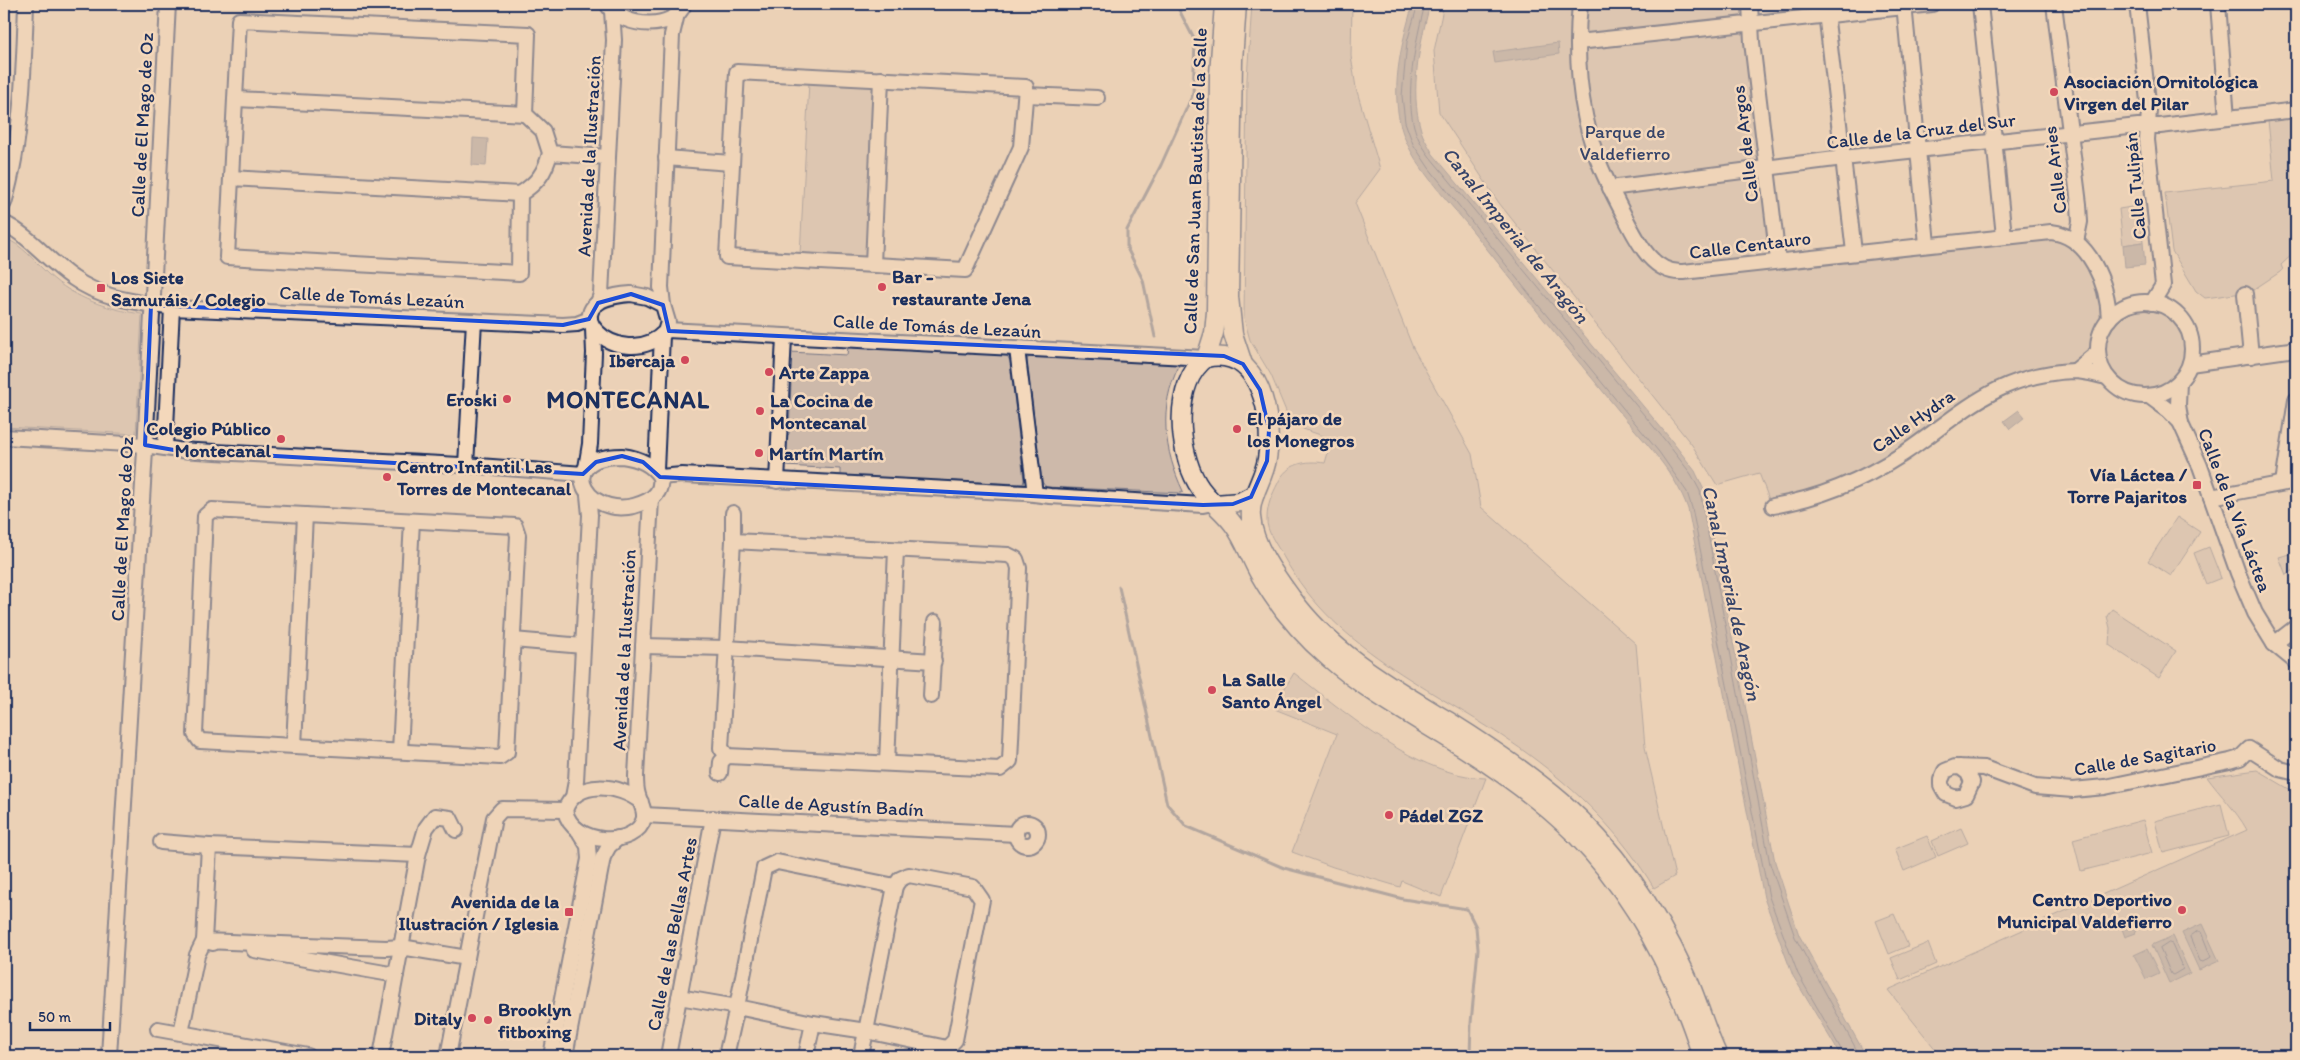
<svg xmlns="http://www.w3.org/2000/svg" width="2300" height="1060" viewBox="0 0 2300 1060" font-family="Itim,sans-serif">
  <rect width="100%" height="100%" fill="#ebd1b7"/>
  <filter id="ink" filterUnits="userSpaceOnUse"><feTurbulence type="fractalNoise" baseFrequency=".02" numOctaves="2"/><feDisplacementMap in="SourceGraphic" scale="10" xChannelSelector="R" yChannelSelector="G"/><feConvolveMatrix kernelMatrix="1 2 1 2 8 2 1 2 1" color-interpolation-filters="sRGB"/></filter>
  <g filter="url(#ink)">
    <g fill="#cdb9aa" stroke="#747484">
      <path d="M1252,4H1352L1351,56L1356,88L1380,169L1355,203L1413,348L1472,454L1481,507L1636,644L1645,747L1675,876L1654,888C1623,835 1577,790 1528,754C1440,690 1339,656 1283,556C1277,545 1266,531 1267,519C1267,505 1272,495 1278,483C1287,463 1306,460 1325,463L1332,439L1303,429L1288,416L1271,375L1250,340L1244,318L1247,79Z"/>
      <polygon points="1444,4 1750,4 1774,266 2055,236 2062,239 2081,257 2104,294 2106,314 2097,326 2090,355 2082,363 2015,376 1987,388 1897,451 1835,484 1770,502 1759,473 1717,485 1692,445 1499,203 1439,112 1434,51"/>
      <polygon points="809,82 875,86 867,258 800,255"/>
      <polygon points="2296,117 2296,251 2281,265 2283,270 2250,292 2205,298 2196,291 2172,251 2165,193 2274,181 2268,120"/>
      <polygon points="2138,206 2143,242 2123,245 2119,209"/>
      <path d="M4,238C22,244 35,262 48,274C75,299 107,309 142,314L136,434L4,427Z"/>
      <circle cx="2144" cy="350" r="41"/>
      <polygon points="848,347 1007,355 1010,361 1024,480 1023,484 840,476 840,469 785,466 785,437 789,434 791,384 789,380 790,352 847,355"/>
      <path d="M1031,356L1177,364L1179,366C1158,407 1164,451 1183,491L1182,493L1046,487L1042,482L1027,363V359Z"/>
      <polygon points="2177,517 2200,532 2171,576 2148,561"/>
      <polygon points="2209,547 2221,578 2206,584 2194,553"/>
      <polygon points="2294,553 2296,569 2286,575 2279,557"/>
      <polygon points="2112,609 2176,651 2159,678 2109,645 2110,628 2107,616"/>
      <path d="M1294,673C1348,714 1416,776 1486,778L1441,897L1402,881L1400,887L1333,867L1292,852L1337,734L1277,710L1273,707Z"/>
      <path d="M2257,770L2296,793V1056H1941L1888,990L2247,830C2236,810 2220,795 2207,777Z"/>
      <polygon points="2221,804 2229,836 2163,853 2155,821"/>
      <polygon points="2143,820 2152,853 2081,871 2073,839"/>
      <polygon points="1961,828 1968,843 1938,856 1932,841"/>
      <polygon points="1927,836 1936,857 1904,871 1895,849"/>
      <polygon points="1894,914 1908,946 1889,954 1876,921"/>
      <polygon points="1928,943 1936,964 1900,980 1891,958"/>
    </g>
    <g fill="#a49998" stroke="#6d6f81">
      <path d="M1413,4H1430C1420,44 1409,89 1421,130C1423,138 1429,146 1433,154L1668,436L1695,471L1704,490L1775,862L1799,935L1866,1056H1841L1793,976L1764,898L1688,509C1675,471 1643,441 1619,411C1569,350 1519,290 1471,229C1447,199 1408,161 1400,123C1391,84 1402,41 1413,4Z"/>
      <polygon points="1558,43 1559,54 1495,63 1493,52"/>
      <polygon points="473,138 488,139 486,166 472,165"/>
      <polygon points="2143,242 2145,265 2125,267 2123,245"/>
      <polygon points="2019,410 2025,417 2010,429 2004,421"/>
      <polygon points="2131,922 2136,933 2125,937 2121,926"/>
      <polygon points="2202,924 2219,961 2199,970 2182,933"/>
      <polygon points="2173,936 2190,973 2169,983 2152,945"/>
      <polygon points="2147,949 2159,973 2146,979 2134,955"/>
    </g>
    <g fill="none" stroke-linecap="round" stroke-linejoin="round">
      <g stroke="#525975" stroke-width="1">
        <polyline points="1418,4 1407,42 1402,96 1405,122 1413,144 1429,168 1534,300 1659,452 1687,492 1692,508 1769,897 1798,974 1845,1056"/>
        <path d="M1425,4C1416,40 1403,97 1416,133C1419,141 1425,150 1430,157L1664,439L1691,474L1700,491L1770,864L1795,937L1860,1056"/>
        <polygon points="2198,931 2201,932 2211,957 2203,962 2200,961 2190,937"/>
        <polygon points="2169,943 2172,944 2183,969 2173,975 2171,974 2160,949"/>
      </g>
      <g stroke="#6d6f81" stroke-width="3">
        <polyline points="1155,337 1143,280 1127,248 1127,230 1161,165 1193,94 1195,41 1176,4"/>
        <polyline points="1119,587 1167,804 1186,826 1284,868 1403,899 1467,909 1476,927 1478,949 1471,1023 1470,1056"/>
      </g>
      <g stroke="#1b2f5e" stroke-width="18">
        <g id="minor">
          <path d="M1580,4C1575,52 1579,106 1595,152C1603,176 1616,199 1627,221C1639,244 1654,274 1683,272L2051,232C2090,236 2108,286 2109,319"/>
          <polyline points="1750,4 1752,42 1778,260"/>
          <polyline points="1825,4 1854,252"/>
          <polyline points="1904,4 1927,244"/>
          <polyline points="1980,4 2004,236"/>
          <polyline points="2054,4 2079,204 2080,222 2076,242"/>
          <polyline points="2137,4 2149,110 2147,140 2163,285 2152,303"/>
          <polyline points="2218,4 2227,118"/>
          <path d="M609,7C624,27 674,32 684,4"/>
          <polyline points="1578,42 1932,4"/>
          <polygon points="737,72 1026,87 1021,147 965,270 727,257"/>
          <polyline points="1026,95 1097,98"/>
          <polyline points="236,99 525,114"/>
          <path d="M550,153C545,173 537,183 520,194L519,273L227,257L239,20L528,34L525,114L543,131L550,153L607,157"/>
          <polyline points="666,158 731,163"/>
          <polyline points="231,178 520,194"/>
          <polyline points="1610,188 1843,158 2138,126 2160,126 2296,110"/>
          <path d="M4,203C22,142 24,67 26,4"/>
          <path d="M4,223C31,237 48,261 73,278C102,299 137,302 172,308L563,325L577,324L590,319"/>
          <polyline points="873,264 881,79"/>
          <path d="M631,294L647,297L663,305L668,322L665,332C620,377 541,300 631,294Z"/>
          <polyline points="2245,294 2251,356"/>
          <circle cx="2145" cy="349" r="47"/>
          <polyline points="598,303 601,294 614,40 612,11"/>
          <polyline points="663,305 661,287 672,35 677,14"/>
          <polyline points="667,330 1206,358"/>
          <polyline points="1017,349 1035,494"/>
          <polyline points="2190,364 2296,349"/>
          <polyline points="2075,371 2098,352"/>
          <polyline points="2179,382 2178,405 2181,424 2200,466 2238,573 2255,613 2274,644 2296,662"/>
          <polyline points="2149,396 2168,410 2181,423"/>
          <polyline points="4,437 145,445 178,450 479,466 583,474"/>
          <polyline points="165,447 172,308"/>
          <path d="M622,456C637,458 652,463 660,477C662,488 657,496 647,501C590,529 548,456 622,456Z"/>
          <polyline points="466,465 474,321"/>
          <polyline points="586,468 590,444 594,353 593,329"/>
          <polyline points="656,470 662,335"/>
          <polyline points="660,477 682,475 1026,493 1050,496 1203,505 1213,503"/>
          <polyline points="777,481 784,337"/>
          <polyline points="2283,483 2296,400"/>
          <polyline points="2211,497 2296,481"/>
          <path d="M1773,506C1820,498 1863,480 1903,454C1962,414 1996,374 2074,371C2084,371 2097,375 2107,377"/>
          <polygon points="212,510 515,526 518,535 507,752 500,757 200,741 195,734 205,516"/>
          <polyline points="733,513 733,541"/>
          <polygon points="733,541 1008,555 1016,559 1019,568 1010,761 1000,769 727,756 721,748"/>
          <polyline points="513,640 583,646"/>
          <polyline points="2274,644 2296,627"/>
          <polyline points="643,646 726,648 934,661"/>
          <polyline points="931,696 935,622"/>
          <polyline points="294,746 305,515"/>
          <polyline points="400,751 412,521"/>
          <polyline points="887,763 896,550"/>
          <polyline points="1960,767 1968,773 1972,782 1966,795 1956,798 1946,794 1941,785 1941,780 1945,771 1955,767 1984,768 2035,787 2073,790 2105,787 2230,761 2240,758 2249,749 2280,769 2296,773"/>
          <polyline points="720,773 721,762 727,756"/>
          <polyline points="573,797 576,781 590,515 588,495"/>
          <path d="M641,802C620,784 576,779 565,810C572,847 637,848 644,818C645,809 640,803 638,795C636,789 636,782 636,776L651,499"/>
          <polyline points="644,815 1016,834"/>
          <circle cx="1027" cy="834" r="11"/>
          <polyline points="161,842 209,846"/>
          <polyline points="418,855 209,846 204,941 386,948 401,947 467,958"/>
          <polygon points="777,862 895,886 866,1031 813,1023 737,1007 764,868"/>
          <polyline points="254,950 396,975"/>
          <polyline points="679,997 737,1007 726,1056"/>
          <polyline points="158,1029 308,1056"/>
          <polyline points="181,1033 197,955 204,941 213,943"/>
          <polyline points="109,1056 145,450 168,4"/>
          <polyline points="381,1056 418,855 426,828 435,816 450,818 456,830"/>
          <polyline points="448,1056 494,818 502,809 565,810"/>
          <polyline points="551,1056 589,859 588,846 580,833"/>
          <polyline points="565,1056 603,857 609,846 618,838"/>
          <polyline points="668,1056 713,818"/>
          <polyline points="806,1056 813,1023"/>
          <polyline points="861,1056 866,1031 947,1048 955,1040 982,900 973,887 909,875 900,879 895,886"/>
        </g>
      </g>
      <g stroke="#1b2f5e" stroke-width="21">
        <g id="major">
          <polyline points="1237,4 1233,60 1229,297 1233,334 1243,364"/>
          <polyline points="1206,358 1214,333 1216,312 1219,75 1224,4"/>
          <polyline points="1215,504 1240,502 1255,494"/>
          <path d="M1701,1056C1698,1040 1691,1024 1685,1008C1659,944 1624,884 1575,834C1536,795 1491,764 1443,735C1404,711 1363,688 1329,658C1301,634 1277,605 1259,573C1250,557 1244,538 1233,524C1222,509 1206,499 1197,483C1178,450 1172,384 1206,358C1261,345 1274,420 1267,459C1264,479 1249,497 1251,517C1253,545 1275,575 1291,597C1331,653 1390,686 1448,721C1488,746 1527,772 1563,803C1615,849 1656,910 1685,973C1698,1000 1705,1030 1718,1056"/>
        </g>
      </g>
      <use href="#minor" stroke="#f4d8bb" stroke-width="14"/>
      <use href="#major" stroke="#f4d8bb" stroke-width="18"/>
    </g>
  </g>
  <path d="M0 0H2300V1060H0ZM631,294L663,305L669,331L1224,356L1243,364L1260,390L1269,430L1267,461L1251,497L1233,504L1203,505L660,477L643,462L622,456L596,462L583,474L174,450L145,445L151,305L563,325L589,319L598,303Z" fill="#ebd1b7" fill-opacity=".55" fill-rule="evenodd"/>
  <path fill="none" stroke="#1d4ed8" stroke-width="4" stroke-linejoin="round" d="M631,294L663,305L669,331L1224,356L1243,364L1260,390L1269,430L1267,461L1251,497L1233,504L1203,505L660,477L643,462L622,456L596,462L583,474L174,450L145,445L151,305L563,325L589,319L598,303Z"/>
  <g fill="#d1495b" stroke="#f4d8bb" stroke-width="2">
    <circle cx="2054" cy="92" r="5"/>
    <circle cx="882" cy="287" r="5"/>
    <rect x="96" y="283" width="10" height="10" rx="2.5"/>
    <circle cx="685" cy="360" r="5"/>
    <circle cx="769" cy="372" r="5"/>
    <circle cx="507" cy="399" r="5"/>
    <circle cx="760" cy="411" r="5"/>
    <circle cx="1237" cy="429" r="5"/>
    <circle cx="281" cy="439" r="5"/>
    <circle cx="759" cy="453" r="5"/>
    <circle cx="387" cy="477" r="5"/>
    <rect x="2192" y="480" width="10" height="10" rx="2.5"/>
    <circle cx="1212" cy="690" r="5"/>
    <circle cx="1389" cy="815" r="5"/>
    <circle cx="2182" cy="910" r="5"/>
    <rect x="564" y="907" width="10" height="10" rx="2.5"/>
    <circle cx="472" cy="1018" r="5"/>
    <circle cx="488" cy="1020" r="5"/>
  </g>
  <g text-anchor="middle" dominant-baseline="central" stroke-width="5" stroke-linejoin="round" paint-order="stroke">
    <g font-size="19" font-weight="bold" fill="#1b2f5e" stroke="#f4d8bb" text-anchor="start">
      <text x="2064" y="81">Asociación Ornitológica<tspan x="2064" dy="22">Virgen del Pilar</tspan></text>
      <text x="892" y="276">Bar -<tspan x="892" dy="22">restaurante Jena</tspan></text>
      <text x="111" y="277">Los Siete<tspan x="111" dy="22">Samuráis / Colegio</tspan></text>
      <text x="675" y="360" text-anchor="end">Ibercaja</text>
      <text x="779" y="372">Arte Zappa</text>
      <text x="497" y="399" text-anchor="end">Eroski</text>
      <text x="770" y="400">La Cocina de<tspan x="770" dy="22">Montecanal</tspan></text>
      <text x="1247" y="418">El pájaro de<tspan x="1247" dy="22">los Monegros</tspan></text>
      <text x="271" y="428" text-anchor="end">Colegio Público<tspan x="271" dy="22">Montecanal</tspan></text>
      <text x="769" y="453">Martín Martín</text>
      <text x="397" y="466">Centro Infantil Las<tspan x="397" dy="22">Torres de Montecanal</tspan></text>
      <text x="2187" y="474" text-anchor="end">Vía Láctea /<tspan x="2187" dy="22">Torre Pajaritos</tspan></text>
      <text x="1222" y="679">La Salle<tspan x="1222" dy="22">Santo Ángel</tspan></text>
      <text x="1399" y="815">Pádel ZGZ</text>
      <text x="2172" y="899" text-anchor="end">Centro Deportivo<tspan x="2172" dy="22">Municipal Valdefierro</tspan></text>
      <text x="559" y="901" text-anchor="end">Avenida de la<tspan x="559" dy="22">Ilustración / Iglesia</tspan></text>
      <text x="498" y="1009">Brooklyn<tspan x="498" dy="22">fitboxing</tspan></text>
      <text x="462" y="1018" text-anchor="end">Ditaly</text>
    </g>
    <g font-size="19" fill="#1b2f5e" stroke="#f4d8bb">
      <text transform="translate(142 125) rotate(-87)">Calle de El Mago de Oz</text>
      <text transform="translate(1921 131) rotate(-7)">Calle de la Cruz del Sur</text>
      <text transform="translate(1745 144) rotate(-97)">Calle de Argos</text>
      <text transform="translate(589 156) rotate(-87)">Avenida de la Ilustración</text>
      <text transform="translate(2055 170) rotate(-97)">Calle Aries</text>
      <text transform="translate(1195 181) rotate(-88)">Calle de San Juan Bautista de la Salle</text>
      <text transform="translate(2135 186) rotate(-95)">Calle Tulipán</text>
      <text transform="translate(1750 245) rotate(-7)">Calle Centauro</text>
      <text transform="translate(372 297) rotate(3)">Calle de Tomás Lezaún</text>
      <text transform="translate(937 326) rotate(3)">Calle de Tomás de Lezaún</text>
      <text transform="translate(1913 421) rotate(-35)">Calle Hydra</text>
      <text transform="translate(2235 510) rotate(69)">Calle de la Vía Láctea</text>
      <text transform="translate(122 529) rotate(-87)">Calle de El Mago de Oz</text>
      <text transform="translate(624 650) rotate(-87)">Avenida de la Ilustración</text>
      <text transform="translate(2145 757) rotate(-10)">Calle de Sagitario</text>
      <text transform="translate(831 805) rotate(3)">Calle de Agustín Badín</text>
      <text transform="translate(672 934) rotate(-79)">Calle de las Bellas Artes</text>
    </g>
    <g font-size="19" fill="#364469" stroke="#f4d8bb">
      <text x="1625" y="131">Parque de<tspan x="1625" dy="22">Valdefierro</tspan></text>
    </g>
    <g font-size="20" font-style="italic" fill="#36446a" stroke="#f4d8bb">
      <text transform="translate(1516 235) rotate(51)">Canal Imperial de Aragón</text>
      <text transform="translate(1732 593) rotate(78)">Canal Imperial de Aragón</text>
    </g>
    <g font-size="24" font-weight="bold" letter-spacing="1" fill="#1b2f5e" stroke="#f4d8bb">
      <text x="628" y="399">MONTECANAL</text>
    </g>
  </g>
  <rect width="2300" height="1060" fill="none" stroke="#f4d8bb" stroke-width="20"/>
  <rect x="10" y="10" width="2280" height="1040" fill="none" stroke="#1b2f5e" stroke-width="2" filter="url(#ink)"/>
  <path d="M30 1022v8h80v-8" fill="none" stroke="#1b2f5e" stroke-width="2.5"/>
  <text x="38" y="1022" font-size="15" fill="#1b2f5e" stroke="#f4d8bb" stroke-width="4" paint-order="stroke">50 m</text>
</svg>
